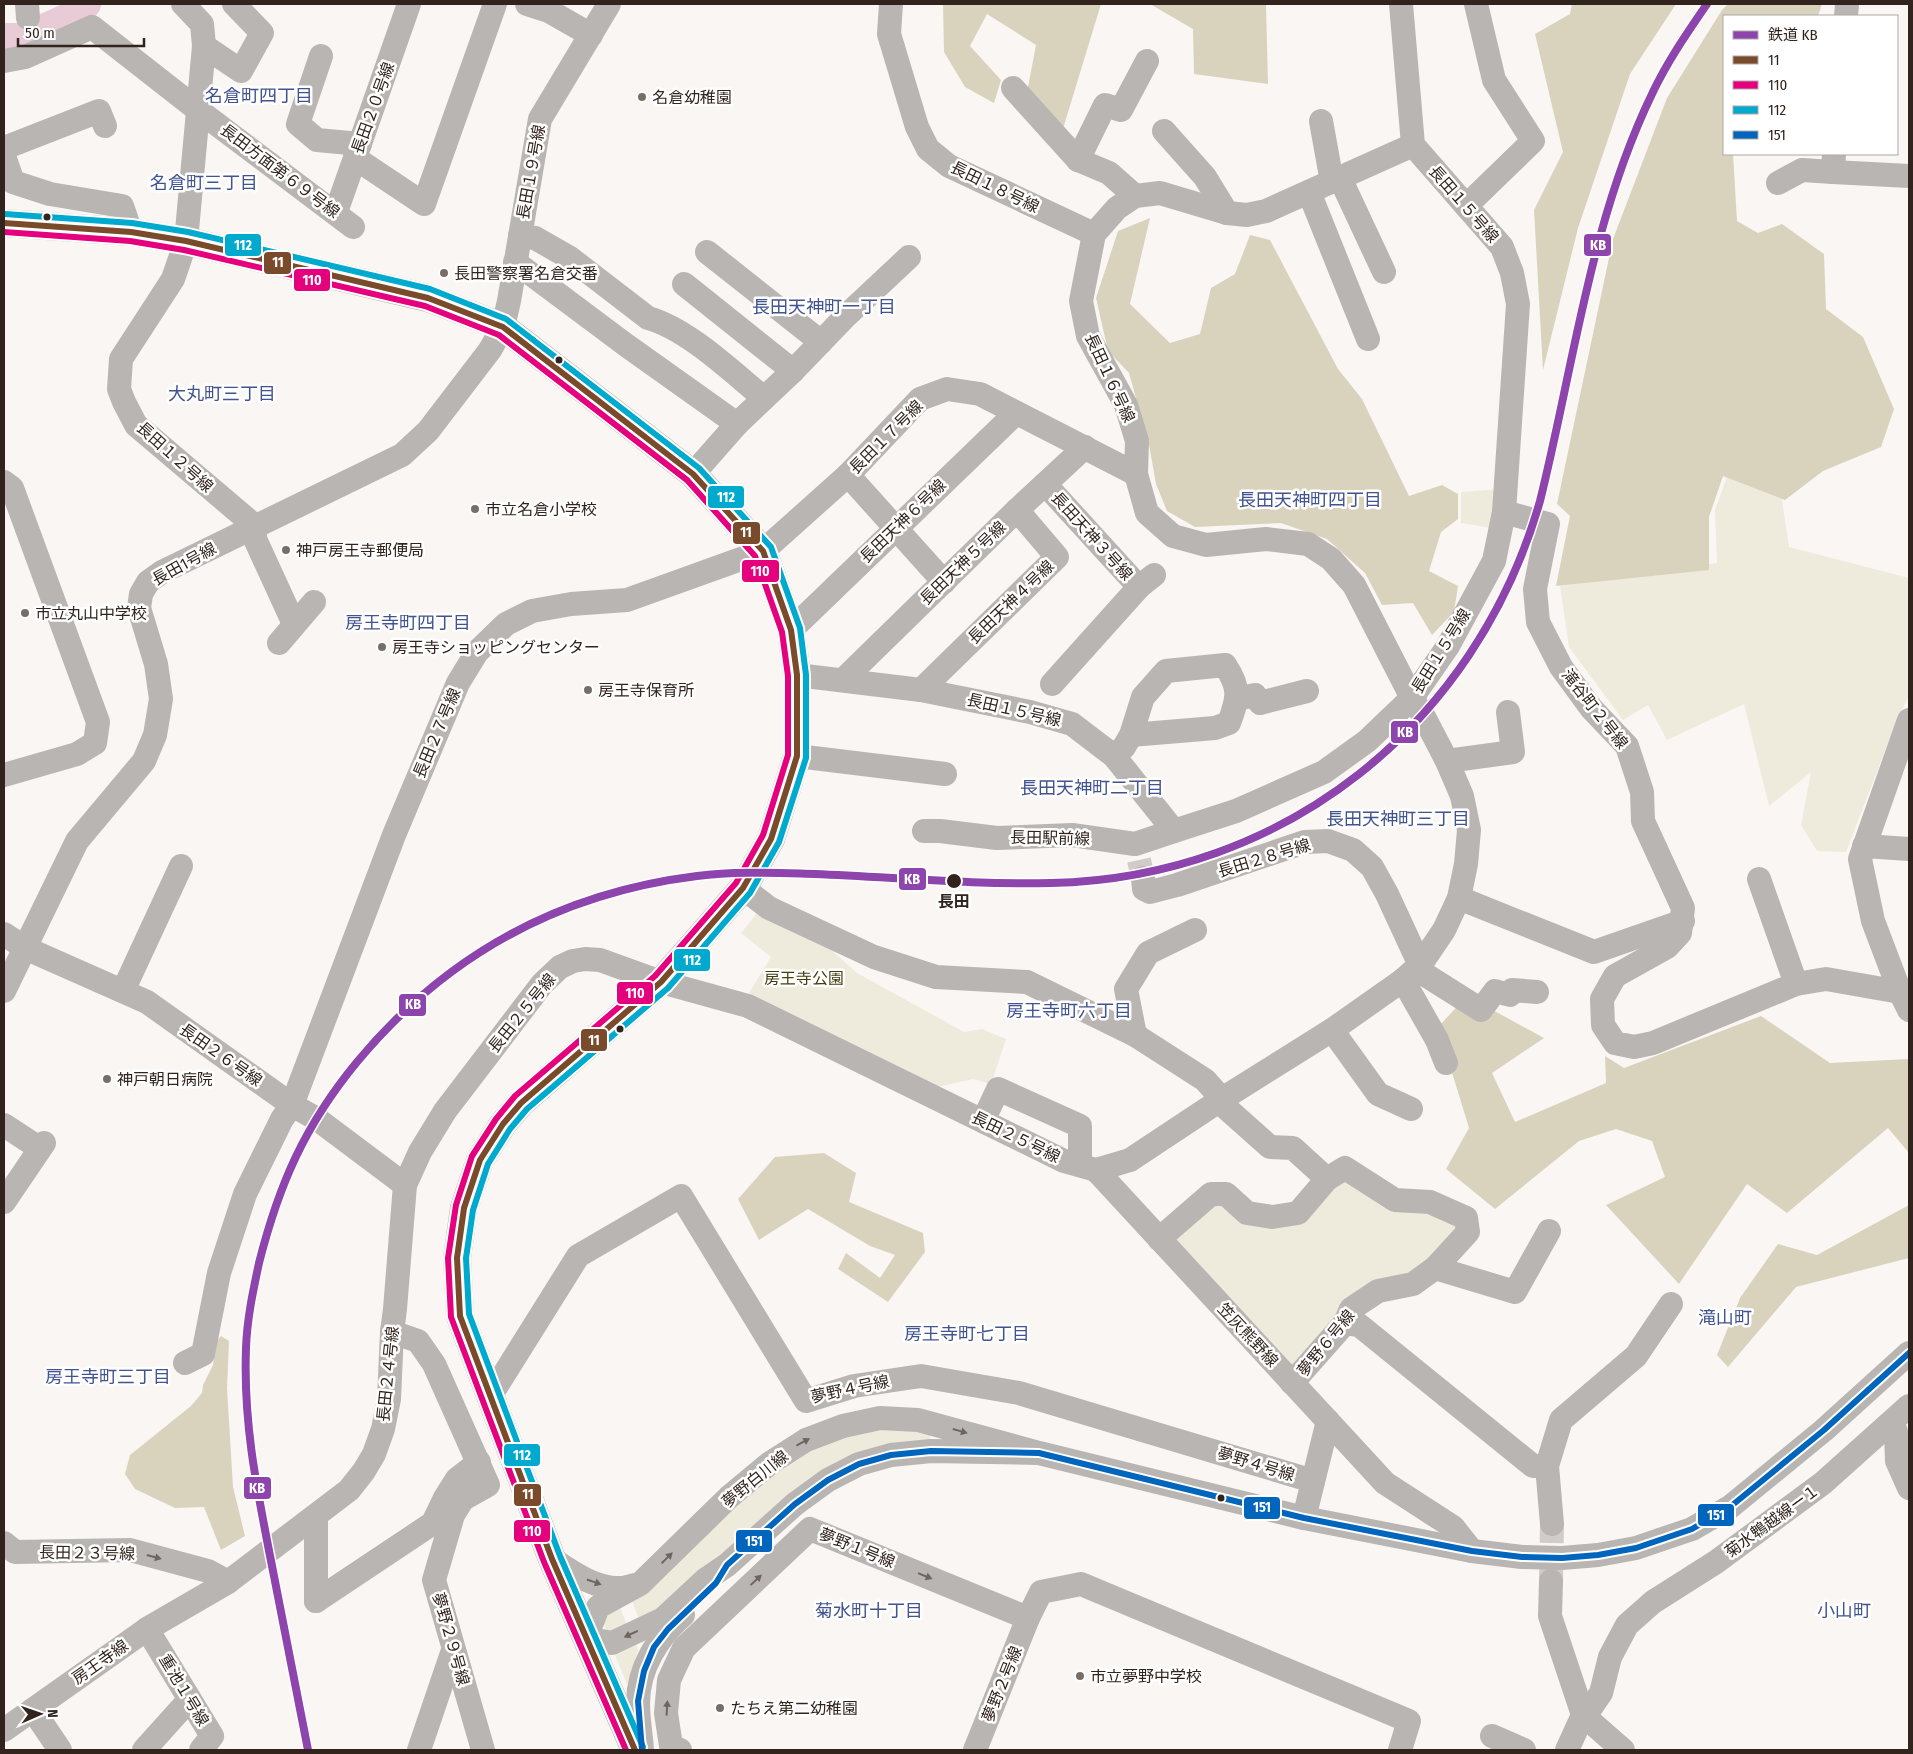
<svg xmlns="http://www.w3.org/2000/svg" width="1913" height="1754" viewBox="0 0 1913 1754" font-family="'Fira Sans Condensed','Noto Sans JP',sans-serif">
  <rect width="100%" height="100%" fill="#faf6f4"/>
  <g fill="#eeeadc">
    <polygon points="1727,477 1781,494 1789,547 1909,578 1909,696 1898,717 1846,852 1817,851 1801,825 1811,772 1769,806 1744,704 1667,740 1648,705 1623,720 1569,647 1560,586 1717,563 1715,510"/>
    <polygon points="1501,489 1498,529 1461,523 1461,492"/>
    <polygon points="758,912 828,947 857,973 964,1032 982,1029 1006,1039 991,1084 973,1079 937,1087 749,993 771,957 741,933"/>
    <polygon points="1345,1177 1458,1223 1458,1231 1437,1258 1297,1364 1286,1365 1174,1241 1217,1201 1271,1224"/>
    <polygon points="882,1430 924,1431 931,1436 927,1441 889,1444 723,1555 640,1623 632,1600 772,1474 808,1449 848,1435"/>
    <polygon points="620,1608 629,1629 609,1636 601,1619"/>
    <polygon points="634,1640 638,1650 627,1684 613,1650"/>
  </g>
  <g fill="#d9d3be">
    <polygon points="943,4 1101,4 1062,132 1027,92 1036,45 987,14 970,46 1001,80 994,103 965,87 944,52"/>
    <polygon points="1150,4 1266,4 1268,84 1194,74 1193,29"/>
    <polygon points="1572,4 1676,4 1630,74 1578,228 1543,370 1534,210 1563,152 1535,34 1570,14"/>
    <polygon points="1728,4 1822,4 1818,16 1724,16 1724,154 1733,154 1737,221 1758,233 1782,224 1824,254 1826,309 1863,337 1894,409 1881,447 1823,471 1785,500 1723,476 1709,517 1709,570 1556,586 1570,516 1557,504 1613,239 1667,98 1722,10"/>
    <polygon points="1150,218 1130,304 1170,343 1200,334 1211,288 1235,274 1250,235 1270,240 1338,369 1362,399 1409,496 1442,485 1458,494 1458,519 1441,532 1429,571 1458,586 1454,612 1432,635 1413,603 1382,605 1365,573 1327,539 1281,523 1195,527 1167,511 1156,484 1149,445 1129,373 1108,351 1096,298 1118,231"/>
    <polygon points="1467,996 1544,1038 1492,1073 1515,1122 1606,1083 1605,1056 1624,1068 1761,1016 1830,1063 1909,1059 1909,1153 1888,1128 1787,1213 1747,1184 1679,1284 1606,1205 1665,1177 1652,1141 1616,1129 1579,1141 1495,1209 1446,1169 1469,1128 1438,1027"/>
    <polygon points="824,1153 856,1173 849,1202 923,1233 925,1252 888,1302 838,1269 846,1253 880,1278 895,1255 870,1246 808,1209 759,1240 738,1199 775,1157"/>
    <polygon points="1909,1205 1909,1258 1796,1287 1728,1367 1717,1355 1740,1298 1778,1244 1817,1255"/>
    <polygon points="221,1336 229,1341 227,1388 233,1487 245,1536 221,1550 204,1507 175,1508 135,1489 125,1474 130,1455 191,1406 202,1393 203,1385 213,1365 215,1343"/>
  </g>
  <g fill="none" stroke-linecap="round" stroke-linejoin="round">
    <polyline stroke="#e8cbd7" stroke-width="30" points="4,38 24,38 68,18 86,4"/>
    <g stroke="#d2ccc9" stroke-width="24" stroke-dasharray="24 12" stroke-linecap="butt">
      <polyline points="1139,860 1143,878"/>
      <polyline points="1551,1579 1552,1524"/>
    </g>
    <g stroke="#b9b5b2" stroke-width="24">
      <polyline points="27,4 28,18"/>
      <polyline points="183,4 202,24 204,46 186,241 173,279 121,359 119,389 124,402 136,425 255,526 255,539 294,624"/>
      <polyline points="527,4 549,11 591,35"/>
      <polyline points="891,4 889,34 917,127 928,149 949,166 1094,234"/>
      <polyline points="1846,16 1847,4"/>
      <polyline points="204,46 241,71 262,33 234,4"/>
      <polyline points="321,56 298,124 317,140 360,144"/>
      <polyline points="4,61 25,57 92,27 198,110 353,227"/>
      <polyline points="1013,88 1078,160 1109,173 1135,196"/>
      <polyline points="1321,121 1332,182"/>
      <polyline points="1164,131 1205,177 1227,213"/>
      <polyline points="4,148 99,111 105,126"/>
      <polyline points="1834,154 1833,172 1909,176"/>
      <polyline points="4,156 13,182 50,194 122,206 131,232"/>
      <polyline points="355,158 424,204 495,4"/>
      <polyline points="1078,160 1105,105 1121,110 1147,61"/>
      <polyline points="1340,178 1384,272"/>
      <polyline points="1778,183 1802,170 1833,172"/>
      <polyline points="1309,192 1368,339"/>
      <polyline points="1466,206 1533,141 1494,80 1476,4"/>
      <polyline points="336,212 409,4"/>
      <path d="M520,236L535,238L570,258L648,318C688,329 732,372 764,398"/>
      <polyline points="707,252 821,342"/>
      <polyline points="515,262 626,345 737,424"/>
      <polyline points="684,284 793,371"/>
      <polyline points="693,474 737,424 793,371 846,316 909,257"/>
      <polyline points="848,475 944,582"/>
      <polyline points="4,482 12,488 98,722 95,743 77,754 4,775"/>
      <polyline points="1045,484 1139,587"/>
      <polyline points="1504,512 1548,524 1535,589 1538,622 1561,667 1591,708 1627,746 1642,792 1643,821 1683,908 1680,933 1667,947 1615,976 1602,999 1603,1025 1615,1043 1634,1047 1653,1043 1796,984 1826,979 1900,992"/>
      <polyline points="791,630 1016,413"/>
      <polyline points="279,643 314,602"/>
      <polyline points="797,675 921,690 1030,712 1072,724 1114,756 1174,831 1236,811 1324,772 1367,741 1412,698 1448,646 1494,561 1504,512 1518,304 1512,273 1502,247 1413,145 1401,4"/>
      <polyline points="843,680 1017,510 1085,447"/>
      <polyline points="1052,684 1139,587 1154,575"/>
      <polyline points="921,690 1057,557 1017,510"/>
      <polyline points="1237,699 1255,695 1260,703 1307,691"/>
      <polyline points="1909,720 1860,859 1873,921 1900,992 1909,1010"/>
      <polyline points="797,756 945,774"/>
      <path d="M1114,756L1124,747L1131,735L1143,697L1166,671L1225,665C1241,689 1238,698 1229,723L1215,728L1131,735"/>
      <polyline points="1447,761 1513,752 1508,712"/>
      <polyline points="924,831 940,831 997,838 1072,835 1135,844 1174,831"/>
      <polyline points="1864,846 1909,849"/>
      <polyline points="1143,878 1144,889 1150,892 1177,885 1305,842 1328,841 1353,850 1372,867 1387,894 1424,974 1481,1010 1495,991 1510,995 1512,990 1537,992"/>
      <polyline points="1759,879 1796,984"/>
      <polyline points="743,888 769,908 874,957 936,977 1027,982 1135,1035 1205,1080 1222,1099 1225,1107 1270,1147 1293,1148 1327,1179"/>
      <polyline points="1459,898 1594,952 1683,921"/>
      <polyline points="4,934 25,948 147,1002 292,1105 317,1119 405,1185"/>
      <polyline points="1403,980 1437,1040 1446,1063"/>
      <polyline points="4,991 77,841 144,761 155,735 161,699 156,664 139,608 141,594 148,582 162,572 402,455 428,431 490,350 503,327 509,301 540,119 609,4"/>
      <polyline points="123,991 181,866"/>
      <polyline points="1332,1030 1378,1094 1411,1109"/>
      <polyline points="1135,1035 1126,989 1148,953 1195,930"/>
      <polyline points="983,1121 998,1089 1080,1126 1080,1165"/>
      <polyline points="4,1125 33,1144 38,1151"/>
      <polyline points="1096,1170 1385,1483 1453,1527 1472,1551"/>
      <polyline points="4,1202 44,1143"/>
      <polyline points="1159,1239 1211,1194 1226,1194 1247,1213 1272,1217 1298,1213 1327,1179 1345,1168 1395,1200 1430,1202 1466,1218 1468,1232 1435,1268 1413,1284 1378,1291 1351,1309 1345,1323 1292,1383"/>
      <polyline points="1435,1268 1515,1292 1549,1231"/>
      <polyline points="1345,1323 1359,1325 1533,1466 1547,1466"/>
      <polyline points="392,1332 418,1341 434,1364 488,1485 463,1499 453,1515 434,1580 483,1750"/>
      <polyline points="185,1363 203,1354 219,1273 245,1194 282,1119 292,1105 394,835 458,683 477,652 506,624 532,611 571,604 627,600 763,551 848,475 920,399 947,389 980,394 1136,474"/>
      <polyline points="491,1395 578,1256 681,1196 806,1401 854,1386 921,1376 1019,1393 1313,1481"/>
      <polyline points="1892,1422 1896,1432 1897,1461 1909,1488"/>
      <polyline points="1039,1453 931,1451 891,1455 859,1464 828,1480 795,1504 727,1565 705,1580 663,1619 612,1643 586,1638 598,1607 640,1584 729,1497 770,1463 806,1440 843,1426 880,1418 918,1420 1039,1453 1304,1518 1472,1551 1522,1557 1562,1558 1598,1555 1636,1548 1692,1529 1730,1507 1824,1430 1909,1353"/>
      <polyline points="1304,1518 1328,1421"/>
      <polyline points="1552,1524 1547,1466 1561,1420 1636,1356 1671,1304"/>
      <polyline points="4,1543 15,1552 130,1550 208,1571 228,1582"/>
      <path d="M552,1559C572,1572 595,1589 620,1588C625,1588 630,1586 635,1585"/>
      <polyline points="1551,1581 1550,1616 1583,1715 1623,1750"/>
      <polyline points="316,1601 433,1523 445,1498 457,1479 479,1462"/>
      <polyline points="316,1601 316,1516"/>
      <polyline points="147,1629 212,1736 201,1750"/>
      <polyline points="33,1710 60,1750"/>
      <polyline points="4,1730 147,1629 228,1582 349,1490 364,1471 374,1454 383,1429 389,1399 392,1332 395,1309 405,1185 420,1152 445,1111 542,984 560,967 573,961 585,959 600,960 661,982 748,1006 1064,1161 1096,1170 1130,1160 1222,1099 1332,1030 1403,980 1421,964 1444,930 1459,898 1466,864 1469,830 1462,796 1447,761 1423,715 1412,698 1354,585 1331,559 1308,544 1266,539 1206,545 1173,536 1147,513 1136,474 1137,441 1126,405 1088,336 1081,301 1094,234 1117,208 1135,196 1160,193 1227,213 1247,215 1266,211 1413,145"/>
      <polyline points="1492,1736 1524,1750"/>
      <polyline points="144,1750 189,1700"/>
      <polyline points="419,1750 453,1650"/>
      <path d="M642,1750C641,1735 638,1719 638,1703C638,1668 658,1637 683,1615"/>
      <polyline points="680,1750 671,1746 666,1713 669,1680 684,1648 810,1529 1028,1618"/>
      <polyline points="975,1750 1028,1618 1041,1592 1081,1584 1409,1721 1400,1750"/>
      <polyline points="1567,1750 1583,1715 1590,1709 1601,1693 1610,1657 1627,1625 1653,1602 1716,1562 1823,1483 1909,1406"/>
    </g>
    <polyline stroke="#bdb8b3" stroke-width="28" points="4,223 131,232 186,241 428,298 503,327 693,474 763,551 791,630 797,675 797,756 771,839 743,888 661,982 521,1103 503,1124 480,1160 464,1208 457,1258 460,1316 552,1559 635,1750"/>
    <g stroke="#fff" stroke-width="10">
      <polyline id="bus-1" points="4,223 131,232 186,241 428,298 503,327 693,474 763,551 791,630 797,675 797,756 771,839 743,888 661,982 521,1103 503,1124 480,1160 464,1208 457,1258 460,1316 552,1559 635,1750"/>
    </g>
    <g stroke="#fff" stroke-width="10">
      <polyline id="bus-2" points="4,232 130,241 184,250 425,306 499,335 687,480 755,556 782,632 788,676 788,755 763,835 736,883 655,976 515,1096 496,1119 472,1156 456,1205 448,1258 451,1317 544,1562 626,1750"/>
    </g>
    <g stroke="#fff" stroke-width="10">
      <polyline id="bus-3" points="5,214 132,223 188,232 430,289 506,319 699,468 771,547 800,628 806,675 806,758 779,842 750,893 668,988 527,1109 510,1129 488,1164 473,1210 466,1258 469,1314 560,1556 643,1747"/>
    </g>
    <g stroke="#fff" stroke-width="10">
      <polyline id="bus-4" points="642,1750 638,1701 644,1671 654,1647 668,1629 716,1583 727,1565 795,1504 828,1480 859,1464 891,1455 931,1451 1039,1453 1304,1518 1472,1551 1522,1557 1562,1558 1598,1555 1636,1548 1692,1529 1730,1507 1824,1430 1909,1353"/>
    </g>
    <use href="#bus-1" stroke="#7a4b2a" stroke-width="6"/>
    <use href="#bus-2" stroke="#e5007d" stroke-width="6"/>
    <use href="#bus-3" stroke="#00a9ce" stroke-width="6"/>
    <use href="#bus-4" stroke="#0065bd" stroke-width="6"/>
    <g stroke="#fff" stroke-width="11">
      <path id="rail-1" d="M308,1750C296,1690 285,1631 273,1571C258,1494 243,1426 246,1348C247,1319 253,1291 259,1263C279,1184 305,1125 357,1062C445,956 559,893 697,876C735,871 776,873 815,874C893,877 972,885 1051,883C1284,878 1476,725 1540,501C1574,365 1590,222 1652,94C1667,62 1687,33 1707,4"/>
    </g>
    <use href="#rail-1" stroke="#8e44ad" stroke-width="8"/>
  </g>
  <defs><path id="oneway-solid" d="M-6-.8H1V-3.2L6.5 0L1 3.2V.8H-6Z" transform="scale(1.25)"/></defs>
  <g fill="#6f6560">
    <use href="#oneway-solid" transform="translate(960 1431) rotate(16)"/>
    <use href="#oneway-solid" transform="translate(803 1442) rotate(-28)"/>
    <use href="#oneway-solid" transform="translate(154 1557) rotate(15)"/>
    <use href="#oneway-solid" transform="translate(667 1558) rotate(-44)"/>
    <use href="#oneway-solid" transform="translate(925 1576) rotate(22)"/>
    <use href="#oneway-solid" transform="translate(756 1580) rotate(-43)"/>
    <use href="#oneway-solid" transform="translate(594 1582) rotate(19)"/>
    <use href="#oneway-solid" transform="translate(631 1634) rotate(155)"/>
    <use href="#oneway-solid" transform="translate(667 1708) rotate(-87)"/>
  </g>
  <g fill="#786e68" stroke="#fff" stroke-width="2">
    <circle cx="642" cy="97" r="5"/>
    <circle cx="444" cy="273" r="5"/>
    <circle cx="475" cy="509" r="5"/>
    <circle cx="286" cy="550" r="5"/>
    <circle cx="25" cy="613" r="5"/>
    <circle cx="382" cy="647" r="5"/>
    <circle cx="588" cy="690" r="5"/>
    <circle cx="107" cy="1079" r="5"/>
    <circle cx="1080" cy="1676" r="5"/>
    <circle cx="720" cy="1708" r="5"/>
  </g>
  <g fill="#32241d" stroke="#fff" stroke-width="2">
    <circle cx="47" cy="217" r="4.5"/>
    <circle cx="559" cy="360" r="4.5"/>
    <circle cx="954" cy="881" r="8"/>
    <circle cx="620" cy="1029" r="4.5"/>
    <circle cx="1221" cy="1498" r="4.5"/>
  </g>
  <g text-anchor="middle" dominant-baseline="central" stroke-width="5" stroke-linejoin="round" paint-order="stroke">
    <g font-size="16" fill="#32241d" stroke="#fff" text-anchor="start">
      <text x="652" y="97">名倉幼稚園</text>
      <text x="454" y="273">長田警察署名倉交番</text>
      <text x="485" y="509">市立名倉小学校</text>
      <text x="296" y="550">神戸房王寺郵便局</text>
      <text x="35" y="613">市立丸山中学校</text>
      <text x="392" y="647">房王寺ショッピングセンター</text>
      <text x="598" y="690">房王寺保育所</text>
      <text x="117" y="1079">神戸朝日病院</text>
      <text x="1090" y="1676">市立夢野中学校</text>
      <text x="730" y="1708">たちえ第二幼稚園</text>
    </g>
    <g font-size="16" fill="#32241d" stroke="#fff">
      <text transform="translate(373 108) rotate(-70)">長田２０号線</text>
      <text transform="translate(280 171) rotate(37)">長田方面第６９号線</text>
      <text transform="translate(531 172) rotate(-80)">長田１９号線</text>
      <text transform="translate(995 187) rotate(26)">長田１８号線</text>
      <text transform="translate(1464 204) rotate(49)">長田１５号線</text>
      <text transform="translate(1110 378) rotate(65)">長田１６号線</text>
      <text transform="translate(886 437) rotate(-45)">長田１７号線</text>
      <text transform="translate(175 457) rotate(42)">長田１２号線</text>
      <text transform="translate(903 521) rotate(-44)">長田天神６号線</text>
      <text transform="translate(1092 536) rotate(48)">長田天神３号線</text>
      <text transform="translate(963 563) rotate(-44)">長田天神５号線</text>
      <text transform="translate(184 564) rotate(-29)">長田1号線</text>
      <text transform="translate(1011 602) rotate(-44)">長田天神４号線</text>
      <text transform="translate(1441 651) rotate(-58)">長田１５号線</text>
      <text transform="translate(1595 709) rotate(52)">滝谷町２号線</text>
      <text transform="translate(1014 710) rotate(13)">長田１５号線</text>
      <text transform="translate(437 733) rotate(-67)">長田２７号線</text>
      <text transform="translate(1050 838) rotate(1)">長田駅前線</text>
      <text transform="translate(1264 858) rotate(-17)">長田２８号線</text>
      <text transform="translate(522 1013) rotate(-51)">長田２５号線</text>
      <text transform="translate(221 1055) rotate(35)">長田２６号線</text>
      <text transform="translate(1016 1137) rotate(26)">長田２５号線</text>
      <text transform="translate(1248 1335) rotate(47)">笠灰熊野線</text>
      <text transform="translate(1326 1343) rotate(-51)">夢野６号線</text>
      <text transform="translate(388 1374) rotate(-84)">長田２４号線</text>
      <text transform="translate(850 1389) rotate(-12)">夢野４号線</text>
      <text transform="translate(1256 1464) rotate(17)">夢野４号線</text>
      <text transform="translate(755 1479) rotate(-39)">夢野白川線</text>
      <text transform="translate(1772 1521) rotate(-36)">菊水鵯越線ー１</text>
      <text transform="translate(857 1548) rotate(22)">夢野１号線</text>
      <text transform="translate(87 1553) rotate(1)">長田２３号線</text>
      <text transform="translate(451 1639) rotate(74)">夢野２９号線</text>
      <text transform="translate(100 1662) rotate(-35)">房王寺線</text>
      <text transform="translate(1002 1684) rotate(-68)">夢野２号線</text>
      <text transform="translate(184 1690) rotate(59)">重池１号線</text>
    </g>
    <g font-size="16" font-weight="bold" fill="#32241d" stroke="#fff">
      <text x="954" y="901">長田</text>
    </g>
    <g font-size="16" fill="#453d0d" stroke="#fff">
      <text x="804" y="978">房王寺公園</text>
    </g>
    <g font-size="18" fill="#425490" stroke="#fff">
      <text x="259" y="96">名倉町四丁目</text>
      <text x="204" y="183">名倉町三丁目</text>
      <text x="824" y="307">長田天神町一丁目</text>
      <text x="222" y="394">大丸町三丁目</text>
      <text x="1310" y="500">長田天神町四丁目</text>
      <text x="408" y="623">房王寺町四丁目</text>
      <text x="1092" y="788">長田天神町二丁目</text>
      <text x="1398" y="819">長田天神町三丁目</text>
      <text x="1069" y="1011">房王寺町六丁目</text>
      <text x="1725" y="1318">滝山町</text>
      <text x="967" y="1334">房王寺町七丁目</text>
      <text x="108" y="1377">房王寺町三丁目</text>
      <text x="869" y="1611">菊水町十丁目</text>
      <text x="1844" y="1611">小山町</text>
    </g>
  </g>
  <g stroke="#fff" stroke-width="2">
    <rect x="224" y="233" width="38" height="24" rx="5" fill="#00a9ce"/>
    <rect x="1583" y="233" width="29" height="24" rx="5" fill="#8e44ad"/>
    <rect x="263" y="251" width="29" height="24" rx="5" fill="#7a4b2a"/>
    <rect x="293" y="268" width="38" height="24" rx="5" fill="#e5007d"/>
    <rect x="707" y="485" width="38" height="24" rx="5" fill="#00a9ce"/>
    <rect x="732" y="521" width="29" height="24" rx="5" fill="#7a4b2a"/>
    <rect x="741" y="559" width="39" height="24" rx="5" fill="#e5007d"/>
    <rect x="1390" y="720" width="29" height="24" rx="5" fill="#8e44ad"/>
    <rect x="898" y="867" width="29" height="24" rx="5" fill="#8e44ad"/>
    <rect x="673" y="948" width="38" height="24" rx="5" fill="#00a9ce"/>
    <rect x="616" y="981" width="38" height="24" rx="5" fill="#e5007d"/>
    <rect x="398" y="993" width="29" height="24" rx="5" fill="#8e44ad"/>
    <rect x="580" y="1028" width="28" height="24" rx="5" fill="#7a4b2a"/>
    <rect x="503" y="1443" width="38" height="24" rx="5" fill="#00a9ce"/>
    <rect x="243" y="1476" width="29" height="24" rx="5" fill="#8e44ad"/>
    <rect x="513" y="1483" width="29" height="24" rx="5" fill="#7a4b2a"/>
    <rect x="1243" y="1496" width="38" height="24" rx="5" fill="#0065bd"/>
    <rect x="1697" y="1503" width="38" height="24" rx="5" fill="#0065bd"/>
    <rect x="513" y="1519" width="38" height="24" rx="5" fill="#e5007d"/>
    <rect x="735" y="1529" width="38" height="24" rx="5" fill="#0065bd"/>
  </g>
  <g font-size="14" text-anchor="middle" font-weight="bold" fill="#fff">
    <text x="243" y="250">112</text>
    <text x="1598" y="250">KB</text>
    <text x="278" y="267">11</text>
    <text x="312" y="285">110</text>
    <text x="726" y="502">112</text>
    <text x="746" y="537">11</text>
    <text x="760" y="576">110</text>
    <text x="1405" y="737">KB</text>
    <text x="912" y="884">KB</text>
    <text x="692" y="965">112</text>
    <text x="635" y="998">110</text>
    <text x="413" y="1009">KB</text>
    <text x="594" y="1045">11</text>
    <text x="522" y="1460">112</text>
    <text x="257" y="1493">KB</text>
    <text x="528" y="1499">11</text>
    <text x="1262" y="1512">151</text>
    <text x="1716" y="1520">151</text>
    <text x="532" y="1536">110</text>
    <text x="754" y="1546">151</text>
  </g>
  <rect width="1913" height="1754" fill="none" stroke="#32241d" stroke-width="10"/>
  <rect x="1723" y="15" width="175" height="140" fill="#ffffff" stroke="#ada7a5"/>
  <rect x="1733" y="31" width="25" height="8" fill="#8e44ad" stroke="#ada7a5"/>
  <text x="1768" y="40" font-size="15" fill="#32241d">鉄道 KB</text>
  <rect x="1733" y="56" width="25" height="8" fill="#7a4b2a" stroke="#ada7a5"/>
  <text x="1768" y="65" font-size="15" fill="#32241d">11</text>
  <rect x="1733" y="81" width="25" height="8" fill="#e5007d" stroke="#ada7a5"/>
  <text x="1768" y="90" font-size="15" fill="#32241d">110</text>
  <rect x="1733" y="106" width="25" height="8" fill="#00a9ce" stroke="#ada7a5"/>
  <text x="1768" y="115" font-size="15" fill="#32241d">112</text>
  <rect x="1733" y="131" width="25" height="8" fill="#0065bd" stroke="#ada7a5"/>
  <text x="1768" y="140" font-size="15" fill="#32241d">151</text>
  <g transform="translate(40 1714) rotate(88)" stroke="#ffffff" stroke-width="4" paint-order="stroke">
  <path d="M0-4L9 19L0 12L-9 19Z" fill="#32241d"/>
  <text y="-8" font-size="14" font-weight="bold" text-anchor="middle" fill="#32241d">N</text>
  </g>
  <path d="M18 38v8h126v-8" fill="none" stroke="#32241d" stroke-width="2.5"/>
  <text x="25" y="38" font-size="15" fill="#32241d" stroke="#ffffff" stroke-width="4" paint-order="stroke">50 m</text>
</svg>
